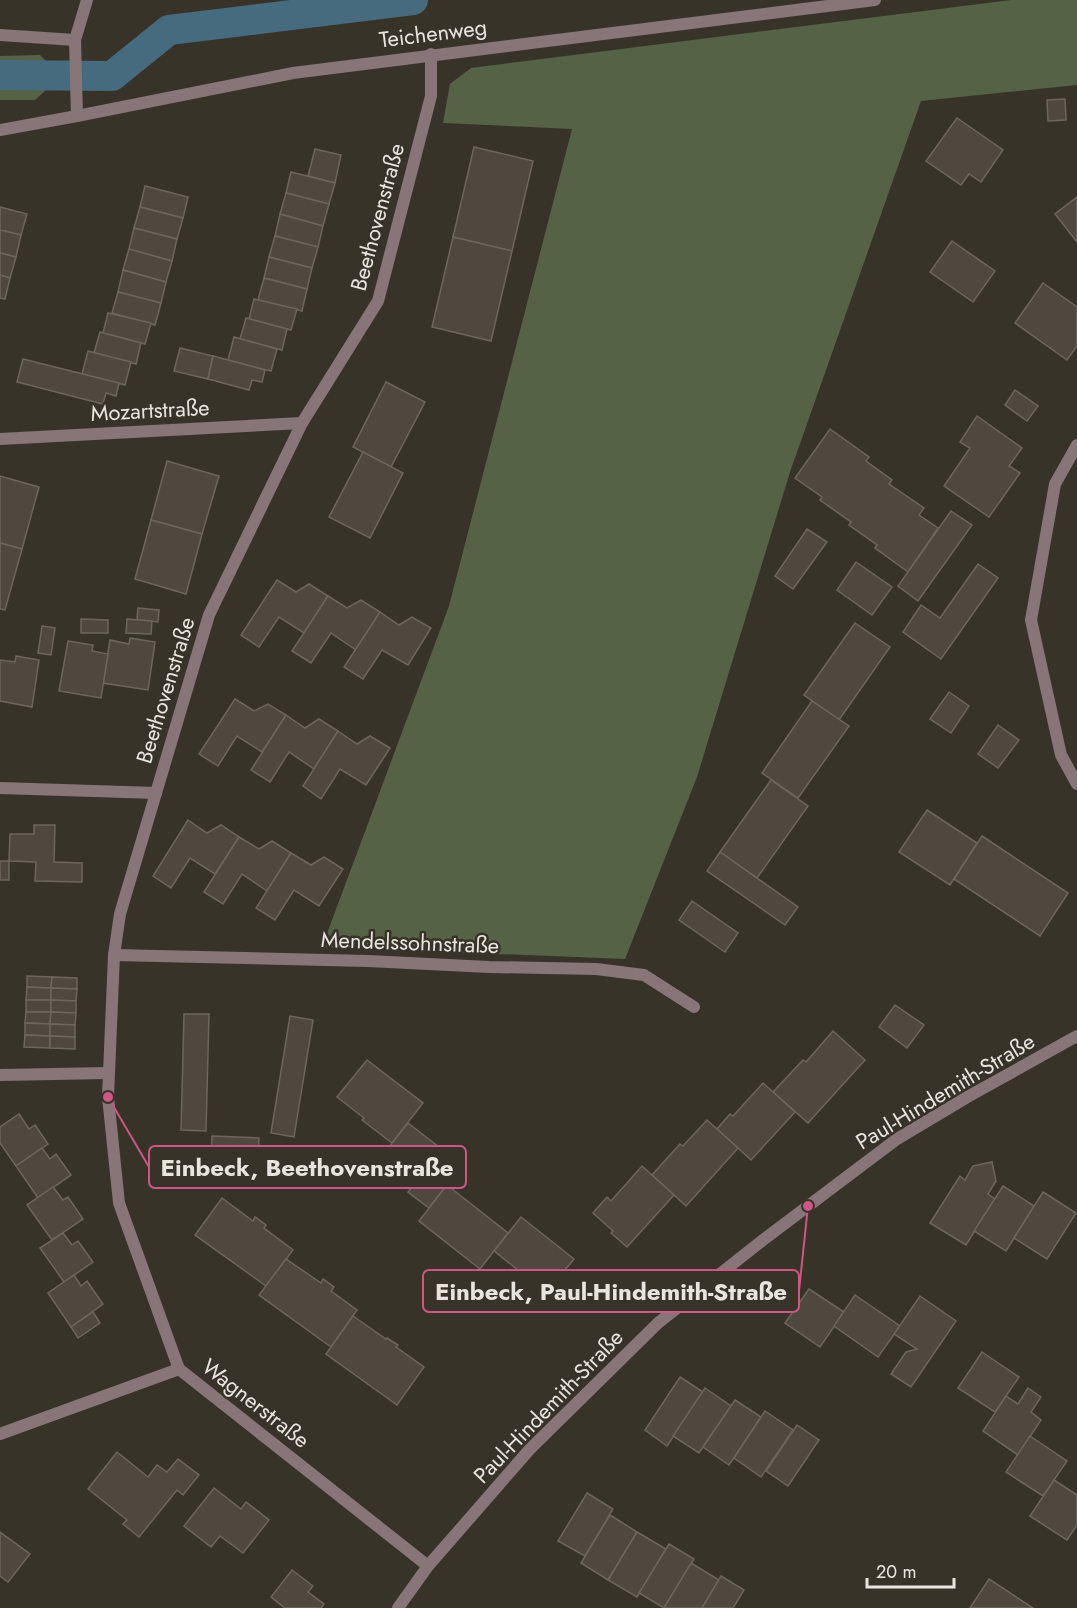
<svg xmlns="http://www.w3.org/2000/svg" width="1077" height="1608" viewBox="0 0 1077 1608" font-family="Jost,sans-serif">
  <rect width="100%" height="100%" fill="#383329"/>
  <g fill="#566246">
    <polygon points="1011,0 1077,0 1077,85 921,101 790,472 697,777 625,959 322,947 449,606 572,129 443,123 450,84 471,68"/>
    <polygon points="40,55 46,61 46,90 35,100 0,100 0,56"/>
  </g>
  <g fill="none" stroke-linecap="round" stroke-linejoin="round">
    <polyline stroke="#476b7e" stroke-width="30" points="0,75 112,76 169,30 413,0"/>
  </g>
  <g fill="#4f483e" stroke="#6e665c" stroke-width="1.5">
    <polygon points="1065,99 1066,120 1048,121 1047,100"/>
    <polygon points="957,118 1003,150 981,182 969,174 961,185 926,161"/>
    <polygon points="474,147 533,161 512,251 453,237"/>
    <polygon points="315,149 341,155 335,183 308,176"/>
    <polygon points="291,172 335,183 329,204 286,193"/>
    <polygon points="145,186 188,197 183,218 140,207"/>
    <polygon points="286,193 329,204 323,226 280,214"/>
    <polygon points="1077,197 1077,242 1055,214"/>
    <polygon points="0,207 27,214 21,235 0,230"/>
    <polygon points="140,207 183,218 177,239 134,228"/>
    <polygon points="280,214 323,226 318,247 275,236"/>
    <polygon points="134,228 177,239 172,261 129,249"/>
    <polygon points="0,230 21,235 16,257 0,253"/>
    <polygon points="275,236 318,247 312,268 269,257"/>
    <polygon points="453,237 512,251 491,341 432,327"/>
    <polygon points="952,241 995,271 973,302 930,272"/>
    <polygon points="129,249 172,261 166,282 123,270"/>
    <polygon points="0,253 16,257 10,278 0,275"/>
    <polygon points="269,257 312,268 307,289 264,278"/>
    <polygon points="123,270 166,282 161,303 118,292"/>
    <polygon points="0,275 10,278 5,299 0,298"/>
    <polygon points="264,278 307,289 302,311 258,300"/>
    <polygon points="1043,283 1077,307 1077,346 1067,360 1015,323"/>
    <polygon points="118,292 161,303 155,325 112,313"/>
    <polygon points="254,299 297,309 291,330 249,319"/>
    <polygon points="108,313 151,323 145,344 103,333"/>
    <polygon points="246,318 287,329 282,350 240,339"/>
    <polygon points="100,332 141,343 136,364 94,353"/>
    <polygon points="234,337 277,349 271,371 228,360"/>
    <polygon points="180,348 213,356 208,379 174,371"/>
    <polygon points="88,351 131,362 125,385 82,374"/>
    <polygon points="213,356 265,370 262,382 252,380 249,390 208,379"/>
    <polygon points="23,359 119,383 116,396 106,393 103,404 17,382"/>
    <polygon points="386,382 425,402 391,467 353,447"/>
    <polygon points="1015,390 1038,406 1027,421 1005,405"/>
    <polygon points="977,416 1022,448 1009,466 1020,473 989,517 944,486 970,448 960,442"/>
    <polygon points="830,429 869,457 866,461 892,480 889,484 924,508 919,515 938,528 908,572 875,548 877,545 849,525 851,522 820,500 822,497 795,478"/>
    <polygon points="363,452 403,473 370,538 329,517"/>
    <polygon points="167,461 219,476 202,534 151,520"/>
    <polygon points="0,476 39,487 22,549 0,543"/>
    <polygon points="951,511 972,525 918,601 898,586"/>
    <polygon points="151,520 202,534 186,594 135,579"/>
    <polygon points="807,529 827,542 793,589 775,576"/>
    <polygon points="0,543 22,549 5,610 0,609"/>
    <polygon points="856,562 892,587 872,615 837,590"/>
    <polygon points="978,564 998,578 941,659 903,632 921,605 940,618"/>
    <polygon points="277,580 296,592 309,584 328,596 304,633 279,617 259,647 241,635"/>
    <polygon points="328,596 347,608 361,600 380,612 356,650 331,633 311,663 292,651"/>
    <polygon points="138,608 159,610 158,622 137,620"/>
    <polygon points="380,612 399,625 412,617 431,628 408,665 382,650 363,679 344,667"/>
    <polygon points="81,619 108,620 108,633 81,633"/>
    <polygon points="127,619 152,621 151,634 126,633"/>
    <polygon points="855,623 890,647 839,720 804,695"/>
    <polygon points="42,626 55,628 51,655 38,653"/>
    <polygon points="130,638 155,642 148,690 103,683 110,640 129,644"/>
    <polygon points="68,641 93,645 92,651 108,654 101,698 59,691"/>
    <polygon points="16,656 39,660 32,707 0,701 0,660 15,662"/>
    <polygon points="949,692 969,706 951,733 930,719"/>
    <polygon points="235,699 254,711 268,704 286,715 262,752 237,736 218,766 199,754"/>
    <polygon points="812,701 849,726 798,798 762,773"/>
    <polygon points="286,715 305,728 319,719 338,731 314,769 289,752 270,782 251,770"/>
    <polygon points="998,725 1019,740 998,768 978,754"/>
    <polygon points="338,731 357,744 370,736 390,748 366,785 340,769 321,799 303,786"/>
    <polygon points="771,780 808,806 757,878 720,852"/>
    <polygon points="927,810 977,843 950,885 899,852"/>
    <polygon points="188,820 207,833 221,825 239,837 215,874 190,858 171,888 153,876"/>
    <polygon points="34,825 55,825 54,862 82,863 82,882 35,881 36,862 9,861 10,834 34,834"/>
    <polygon points="982,836 1068,893 1040,936 954,879"/>
    <polygon points="239,837 259,849 272,841 291,853 267,891 242,874 223,904 204,892"/>
    <polygon points="720,852 798,907 785,925 707,871"/>
    <polygon points="291,853 311,865 324,857 343,869 319,906 294,890 275,920 256,908"/>
    <rect x="0" y="861" width="9" height="19"/>
    <polygon points="692,901 738,933 725,952 679,920"/>
    <polygon points="27,976 52,977 51,988 27,987"/>
    <polygon points="52,977 77,978 77,989 51,988"/>
    <polygon points="27,987 51,988 51,1000 26,1000"/>
    <polygon points="51,988 77,989 76,1001 51,1000"/>
    <rect x="26" y="1000" width="25" height="12"/>
    <polygon points="51,1000 76,1001 76,1013 51,1012"/>
    <polygon points="895,1005 924,1025 907,1048 879,1027"/>
    <polygon points="26,1012 51,1012 50,1024 25,1023"/>
    <polygon points="51,1012 76,1013 75,1025 50,1024"/>
    <polygon points="184,1014 209,1014 206,1131 181,1130"/>
    <polygon points="290,1016 313,1020 294,1137 271,1133"/>
    <polygon points="25,1023 50,1024 50,1036 25,1035"/>
    <polygon points="50,1024 75,1025 75,1037 50,1036"/>
    <polygon points="833,1031 865,1060 808,1123 773,1092 803,1060 806,1062"/>
    <polygon points="25,1035 50,1036 50,1048 24,1047"/>
    <polygon points="50,1036 75,1037 75,1049 50,1048"/>
    <polygon points="367,1060 423,1103 392,1143 362,1120 364,1118 337,1097"/>
    <polygon points="763,1083 795,1112 751,1160 717,1129 730,1114 733,1116"/>
    <polygon points="19,1114 29,1129 35,1125 48,1144 16,1166 0,1143 0,1127"/>
    <polygon points="707,1120 738,1148 686,1206 652,1175 680,1144 683,1146"/>
    <polygon points="408,1123 462,1165 429,1208 408,1192 412,1187 378,1161"/>
    <polygon points="212,1136 259,1138 258,1159 211,1157"/>
    <polygon points="42,1148 50,1159 56,1154 71,1175 38,1198 16,1166"/>
    <polygon points="992,1162 996,1181 988,1194 995,1199 966,1245 930,1223 960,1176 965,1180 973,1166"/>
    <polygon points="642,1166 674,1195 627,1247 611,1233 613,1231 593,1213 607,1197 611,1201"/>
    <polygon points="447,1185 508,1233 480,1269 419,1221"/>
    <polygon points="1003,1186 1034,1206 1006,1251 974,1231"/>
    <polygon points="53,1187 63,1200 68,1197 83,1219 52,1240 27,1205"/>
    <polygon points="1043,1192 1076,1213 1047,1259 1014,1238"/>
    <polygon points="222,1198 253,1221 255,1217 266,1225 264,1228 293,1250 266,1286 195,1235"/>
    <polygon points="521,1217 574,1259 560,1276 556,1273 538,1295 519,1280 523,1274 494,1251"/>
    <polygon points="63,1233 72,1245 78,1241 93,1262 64,1282 40,1248"/>
    <polygon points="286,1259 321,1283 323,1279 334,1287 331,1291 357,1310 331,1347 259,1295"/>
    <polygon points="74,1275 81,1286 87,1281 103,1304 71,1327 48,1293"/>
    <polygon points="809,1289 844,1312 820,1347 785,1323"/>
    <polygon points="855,1295 900,1326 878,1357 834,1326"/>
    <polygon points="920,1296 956,1321 911,1387 891,1374 906,1352 917,1349 894,1334"/>
    <polygon points="93,1312 100,1323 78,1338 71,1327"/>
    <polygon points="353,1316 386,1339 387,1338 398,1345 396,1347 424,1367 397,1405 326,1354"/>
    <polygon points="982,1352 1019,1377 995,1412 958,1388"/>
    <polygon points="680,1377 703,1392 667,1446 645,1430"/>
    <polygon points="705,1388 731,1406 699,1453 673,1436"/>
    <polygon points="1028,1388 1041,1397 1031,1412 1041,1420 1018,1455 983,1431 1006,1396 1018,1404"/>
    <polygon points="735,1400 761,1417 729,1465 703,1447"/>
    <polygon points="765,1411 793,1430 761,1477 734,1458"/>
    <polygon points="797,1425 819,1440 788,1486 766,1471"/>
    <polygon points="1030,1436 1067,1461 1043,1496 1006,1472"/>
    <polygon points="117,1452 148,1477 157,1465 167,1472 178,1459 199,1475 183,1495 177,1490 139,1537 123,1524 127,1520 88,1489"/>
    <polygon points="1054,1480 1077,1495 1077,1525 1067,1540 1030,1516"/>
    <polygon points="214,1488 241,1509 246,1502 269,1520 243,1553 220,1536 211,1547 184,1526"/>
    <polygon points="587,1493 613,1509 585,1556 558,1541"/>
    <polygon points="610,1515 637,1532 608,1580 581,1563"/>
    <polygon points="0,1532 30,1554 8,1582 0,1576"/>
    <polygon points="637,1532 666,1549 637,1597 608,1580"/>
    <polygon points="669,1544 694,1559 664,1608 639,1593"/>
    <polygon points="691,1563 719,1580 702,1608 664,1608"/>
    <polygon points="292,1570 313,1586 308,1592 324,1604 321,1608 285,1608 271,1597"/>
    <polygon points="721,1576 744,1590 733,1608 702,1608"/>
    <polygon points="989,1579 1033,1608 970,1608"/>
  </g>
  <g fill="none" stroke-linecap="round" stroke-linejoin="round">
    <polyline stroke="#877578" stroke-width="12" points="0,1075 108,1073"/>
    <g stroke="#877578" stroke-width="12">
      <polyline points="0,35 75,40"/>
      <polyline points="77,116 75,40 87,0"/>
      <polyline points="0,130 77,116 293,73 875,0"/>
      <polyline points="0,439 302,423"/>
      <polyline points="1077,445 1055,484 1031,620 1061,755 1077,784"/>
      <polyline points="0,788 156,793"/>
      <polyline points="114,955 368,961 489,967 596,969 644,975 694,1007"/>
      <polyline points="179,1369 119,1203 108,1097 114,955 120,914 209,615 302,423 378,301 431,96 431,54"/>
      <polyline points="179,1369 428,1566"/>
      <polyline points="0,1434 179,1369"/>
      <polyline points="398,1608 428,1566 530,1449 658,1323 763,1240 897,1139 969,1096 1077,1036"/>
    </g>
  </g>
  <g text-anchor="middle" dominant-baseline="central" stroke-width="5" stroke-linejoin="round" paint-order="stroke">
    <g font-size="22" fill="#e8e5de" stroke="#383329">
      <text transform="translate(433 33) rotate(-7)">Teichenweg</text>
      <text transform="translate(377 217) rotate(-75)">Beethovenstraße</text>
      <text transform="translate(150 410) rotate(-3)">Mozartstraße</text>
      <text transform="translate(165 690) rotate(-73)">Beethovenstraße</text>
      <text transform="translate(410 942) rotate(2)">Mendelssohnstraße</text>
      <text transform="translate(945 1091) rotate(-31)">Paul-Hindemith-Straße</text>
      <text transform="translate(256 1403) rotate(38)">Wagnerstraße</text>
      <text transform="translate(548 1406) rotate(-46)">Paul-Hindemith-Straße</text>
    </g>
  </g>
  <path fill="none" stroke="#cd5682" stroke-width="2" d="M108 1097L149 1167M808 1206L799 1291"/>
  <g fill="#cd5682" stroke="#383329" stroke-width="2">
    <circle cx="108" cy="1097" r="6"/>
    <circle cx="808" cy="1206" r="6"/>
  </g>
  <g fill="#383329" stroke="#cd5682" stroke-width="2">
    <rect x="149" y="1146" width="317" height="42" rx="6"/>
    <rect x="423" y="1270" width="376" height="42" rx="6"/>
  </g>
  <g font-size="24" text-anchor="middle" font-weight="bold" fill="#e8e5de">
    <text x="307" y="1176">Einbeck, Beethovenstraße</text>
    <text x="611" y="1300">Einbeck, Paul-Hindemith-Straße</text>
  </g>
  <path d="M867 1578v9h87v-9" fill="none" stroke="#e8e5de" stroke-width="3"/>
  <text x="876" y="1578" font-size="18" fill="#e8e5de" stroke="#383329" stroke-width="4.5" paint-order="stroke">20 m</text>
</svg>
